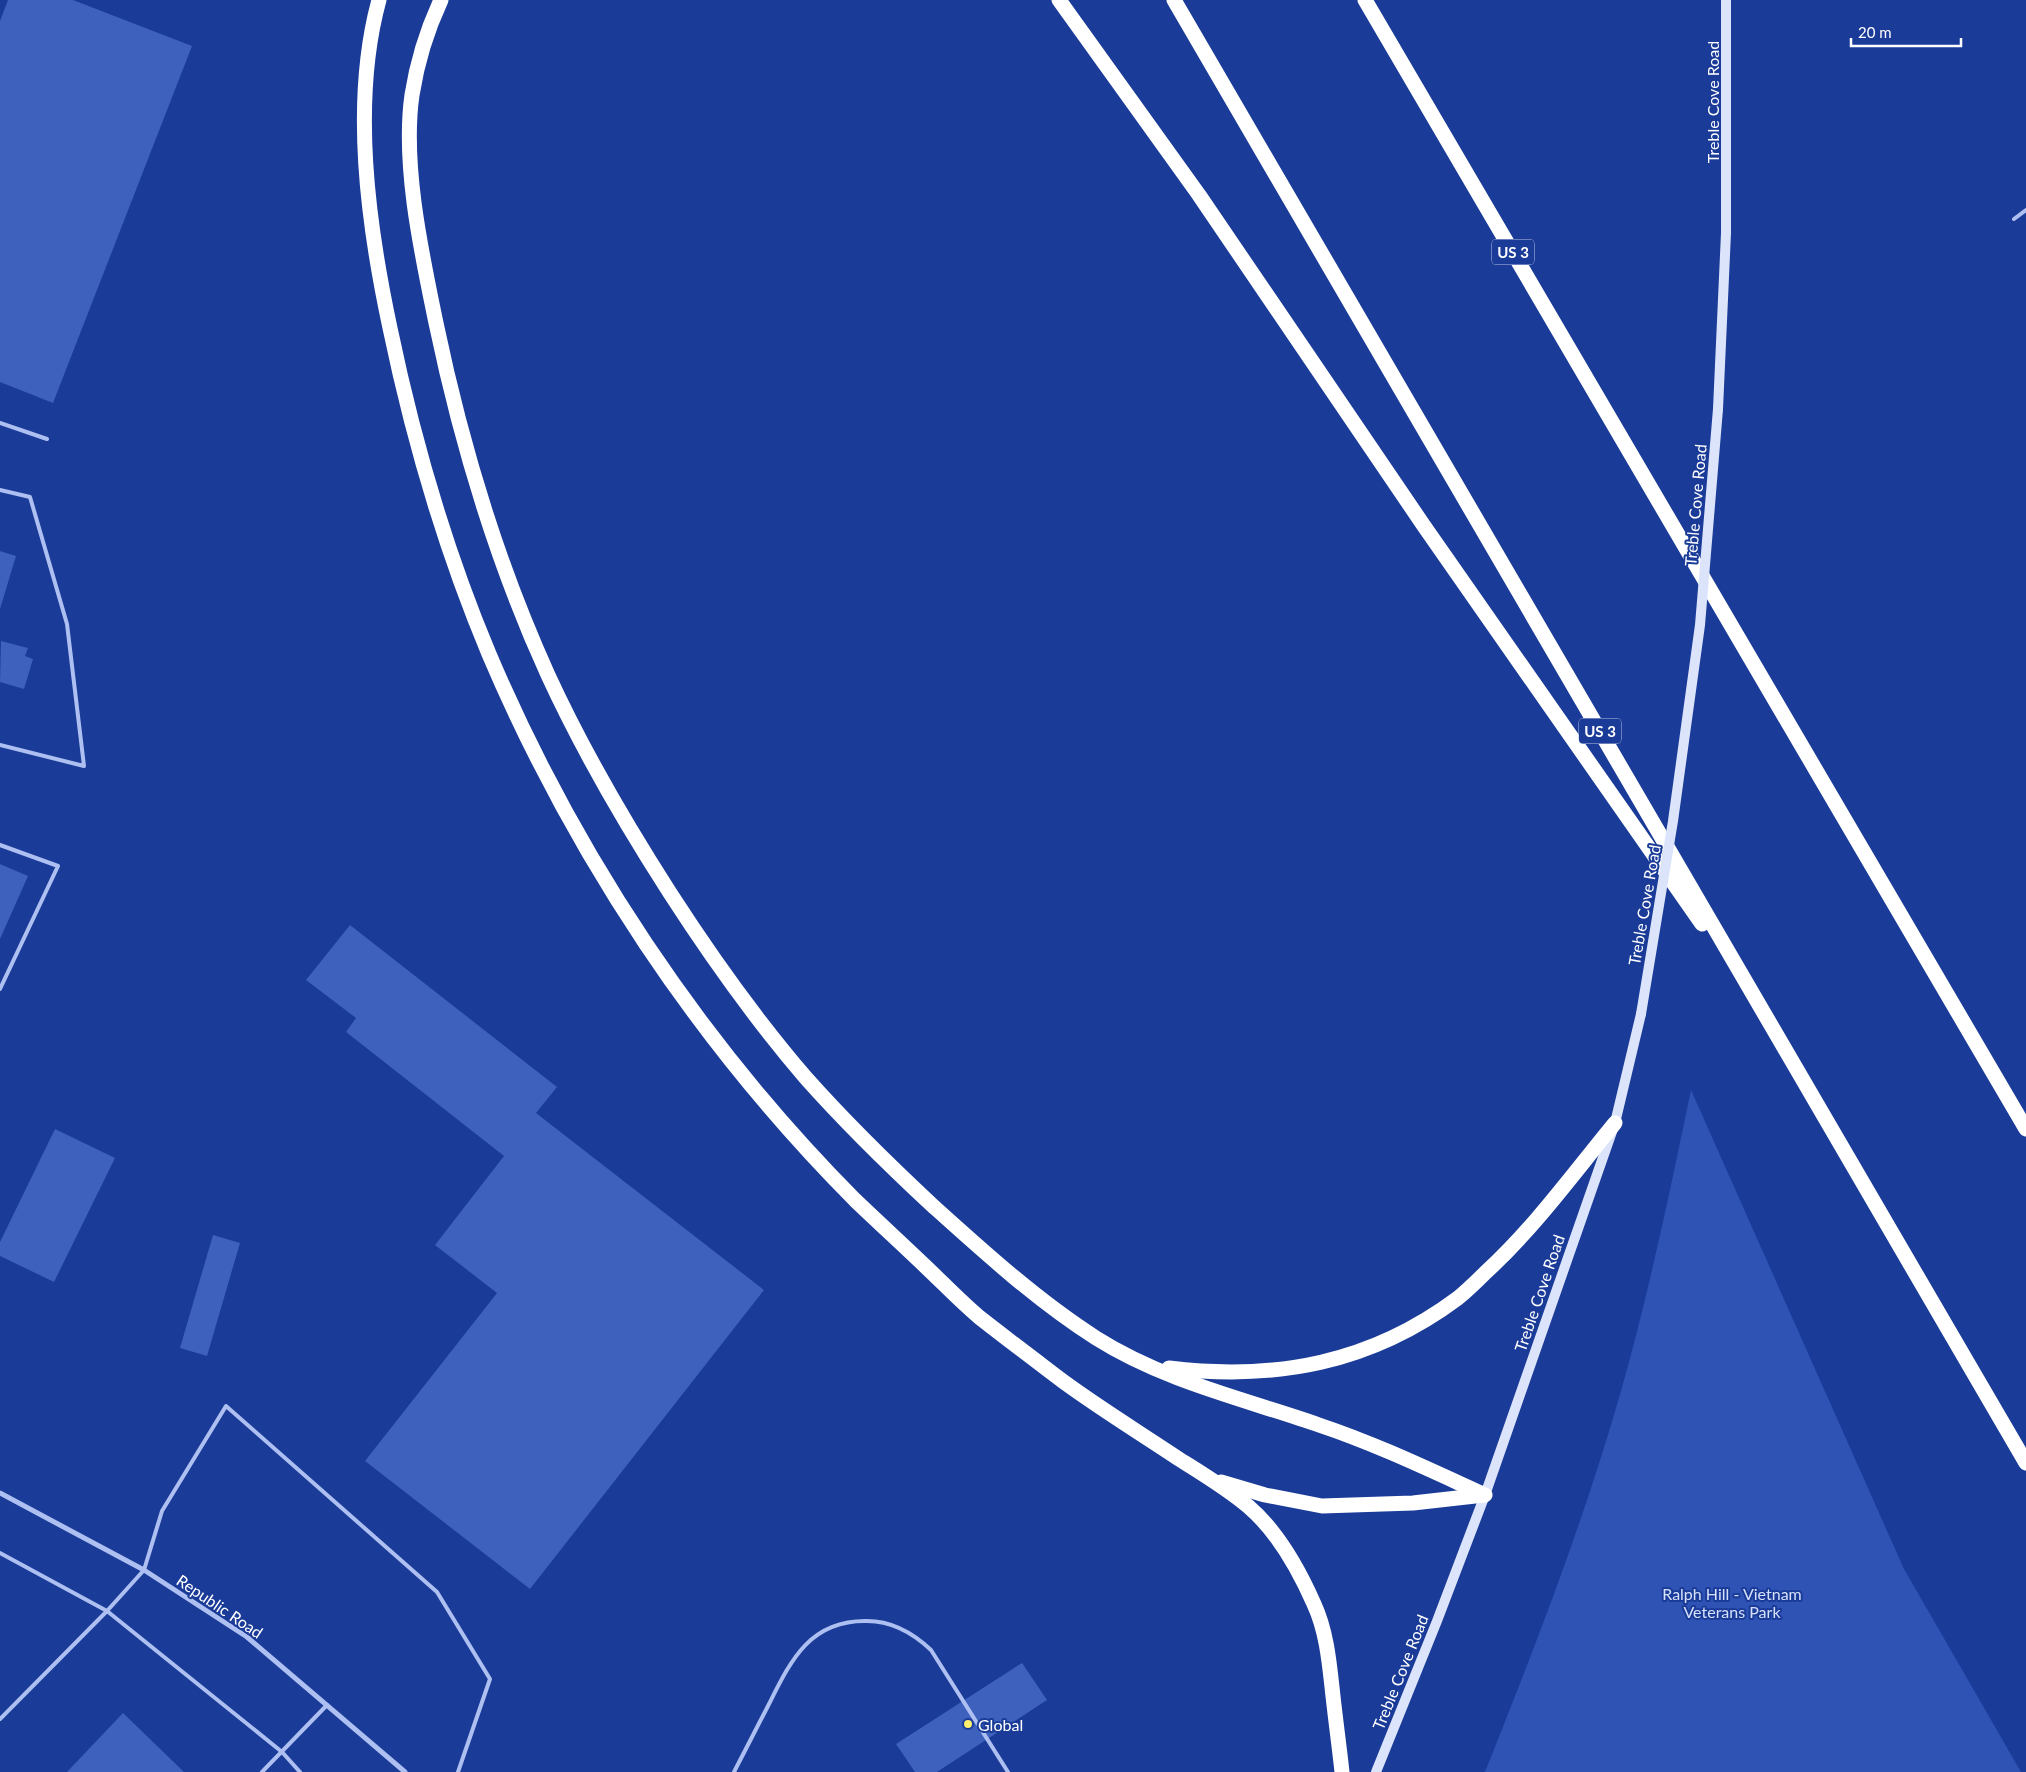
<svg xmlns="http://www.w3.org/2000/svg" width="2026" height="1772" viewBox="0 0 2026 1772" font-family="Lato,sans-serif">
  <rect width="100%" height="100%" fill="#1a3b98"/>
  <path fill="#2e53b5" d="M1691,1090L1904,1569L2021,1772H1485C1535,1647 1584,1521 1621,1391C1649,1292 1670,1191 1691,1090Z"/>
  <g fill="#3e61bd">
    <polygon points="8,0 73,0 192,46 53,403 0,382 0,21"/>
    <polygon points="0,551 16,556 0,609"/>
    <polygon points="1,641 28,648 25,656 33,659 24,689 0,682"/>
    <polygon points="0,864 28,876 0,939"/>
    <polygon points="350,925 557,1087 536,1113 764,1290 530,1589 365,1461 497,1293 435,1245 504,1156 346,1032 356,1018 306,980"/>
    <polygon points="55,1129 115,1158 54,1282 0,1256 0,1242"/>
    <polygon points="213,1235 240,1243 207,1356 180,1348"/>
    <polygon points="1022,1663 1047,1700 937,1772 915,1772 896,1744"/>
    <polygon points="123,1713 184,1772 67,1772"/>
  </g>
  <g fill="none" stroke-linecap="round" stroke-linejoin="round">
    <g stroke="#aec0f1" stroke-width="4">
      <polyline points="2014,219 2026,210"/>
      <polyline points="0,423 47,439"/>
      <polyline points="0,490 30,497 67,624 84,766 0,745"/>
      <polyline points="0,845 58,866 0,989"/>
      <polyline points="0,1553 107,1611 282,1752 300,1772"/>
      <polyline points="0,1719 107,1611 144,1570 162,1511 226,1406 437,1592 490,1679 458,1772"/>
      <polyline points="262,1772 327,1705"/>
      <path d="M734,1772C746,1749 757,1727 769,1704C791,1660 810,1620 867,1621C892,1621 913,1633 931,1650L1008,1772"/>
    </g>
    <polyline stroke="#aec0f1" stroke-width="5" points="0,1493 144,1570 247,1637 405,1772"/>
    <g stroke="#dce4fb" stroke-width="10">
      <polyline points="1718,409 1726,233 1726,0"/>
      <polyline points="1376,1772 1437,1621 1485,1495 1615,1123 1641,1014"/>
    </g>
    <g stroke="#fff" stroke-width="15">
      <path d="M379,0C351,102 368,225 390,328C413,439 445,549 489,654C575,856 700,1044 855,1200C878,1222 902,1244 925,1266C943,1283 960,1301 979,1317C1007,1339 1035,1360 1064,1382C1101,1409 1140,1433 1179,1459C1203,1474 1228,1489 1249,1507C1278,1532 1299,1570 1314,1604C1326,1630 1329,1659 1332,1687C1335,1716 1339,1744 1342,1772"/>
      <path d="M441,0C427,30 417,63 412,95C402,165 422,255 436,323C461,443 497,563 548,675C583,751 625,823 670,893C712,958 756,1020 806,1078C846,1123 889,1165 933,1206C984,1252 1038,1301 1096,1338C1164,1381 1244,1399 1319,1425C1376,1444 1430,1470 1485,1495"/>
      <polyline points="1059,0 1199,195 1424,526 1702,924"/>
      <polyline points="1174,0 2026,1463"/>
      <polyline points="1365,0 2026,1129"/>
      <path d="M1169,1368C1276,1381 1371,1363 1458,1298C1468,1290 1477,1281 1486,1272C1534,1228 1573,1174 1615,1123"/>
      <polyline points="1221,1482 1265,1495 1322,1506 1413,1503 1484,1495"/>
    </g>
    <polyline stroke="#dce4fb" stroke-width="10" points="1641,1014 1673,821 1700,625 1718,409"/>
  </g>
  <circle fill="#ffef6e" stroke="#1a3b98" stroke-width="2" cx="968" cy="1724" r="5"/>
  <g text-anchor="middle" dominant-baseline="central" stroke-width="4" stroke-linejoin="round" paint-order="stroke">
    <g fill="#1a3b98" stroke="#bac4e0" stroke-width="1">
      <rect x="1492" y="239.5" width="42" height="25" rx="4"/>
      <rect x="1579" y="718.5" width="42" height="25" rx="4"/>
    </g>
    <g font-size="15" font-weight="bold" fill="#fff">
      <text x="1513" y="252">US 3</text>
      <text x="1600" y="731">US 3</text>
    </g>
    <g font-size="16" fill="#fff" stroke="#1a3b98">
      <text transform="translate(1712 102) rotate(-90)">Treble Cove Road</text>
      <text transform="translate(1695 505) rotate(-85)">Treble Cove Road</text>
      <text transform="translate(1644 905) rotate(-80)">Treble Cove Road</text>
      <text transform="translate(1539 1293) rotate(-71)">Treble Cove Road</text>
      <text transform="translate(220 1606) rotate(34)">Republic Road</text>
      <text transform="translate(1400 1672) rotate(-68)">Treble Cove Road</text>
    </g>
    <g font-size="16" fill="#d5e0fb" stroke="#1a3b98">
      <text x="1732" y="1593">Ralph Hill - Vietnam<tspan x="1732" dy="18">Veterans Park</tspan></text>
    </g>
    <g font-size="16" fill="#fff" stroke="#1a3b98" text-anchor="start">
      <text x="978" y="1724">Global</text>
    </g>
  </g>
  <path d="M1851 38v8h110v-8" fill="none" stroke="#ffffff" stroke-width="2.5"/>
  <text x="1858" y="38" font-size="15" fill="#ffffff" stroke="#1a3b98" stroke-width="4" paint-order="stroke">20 m</text>
</svg>
